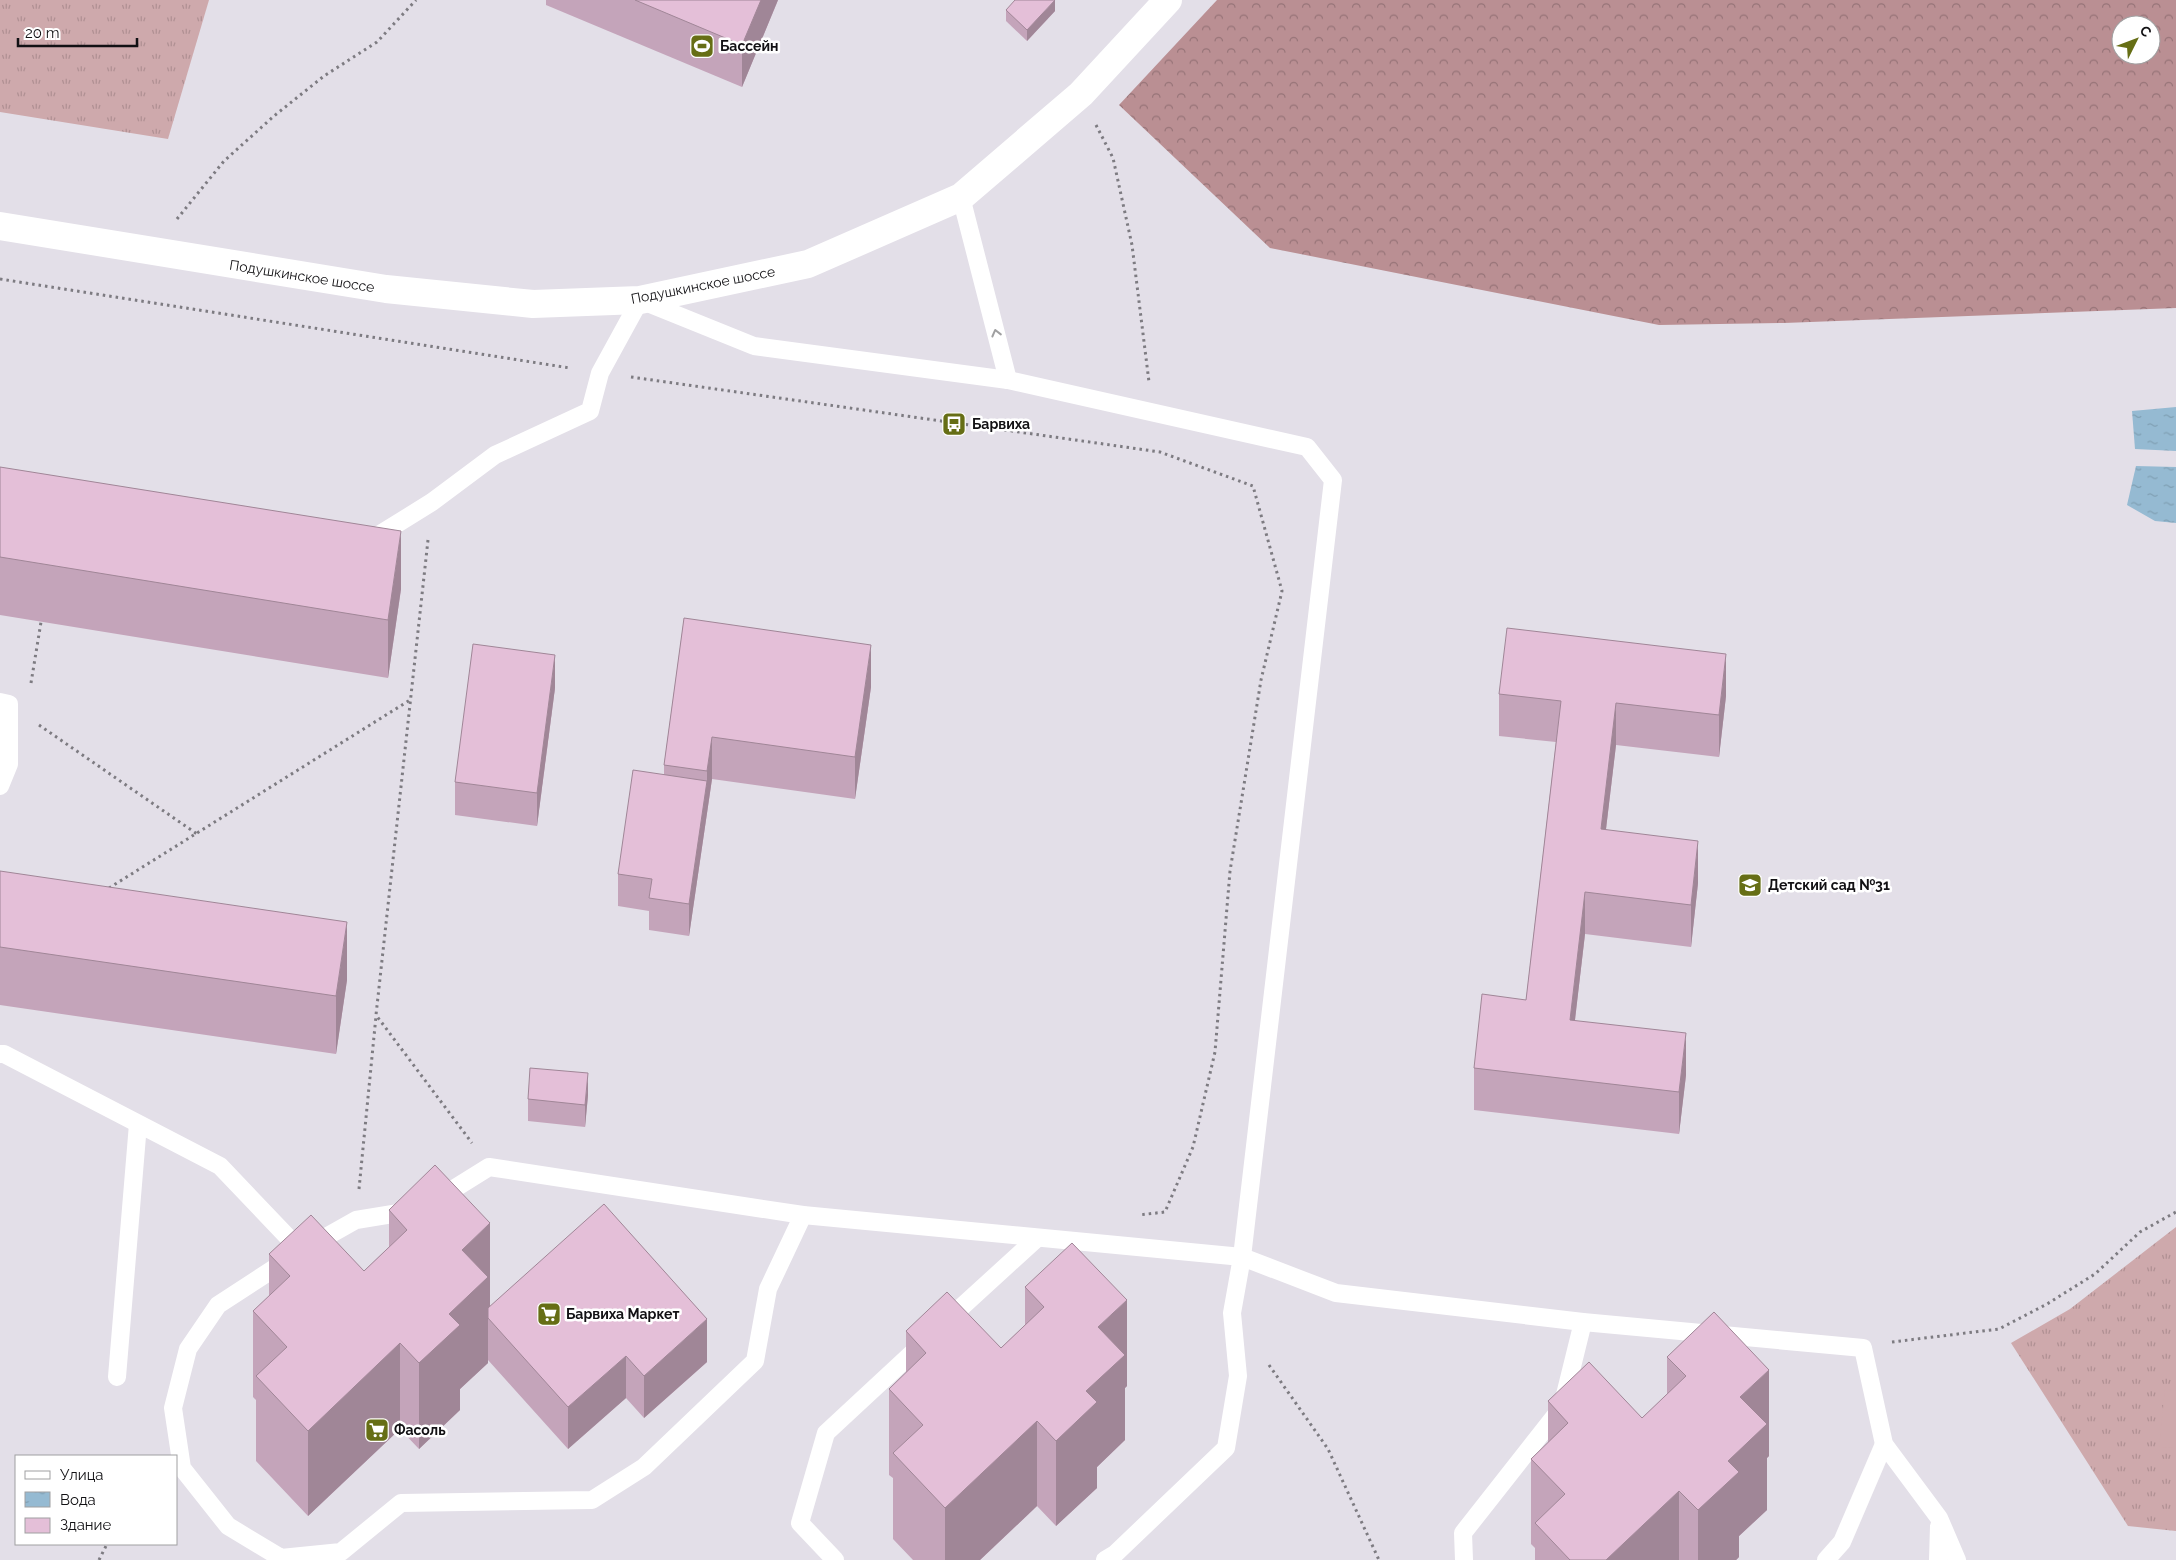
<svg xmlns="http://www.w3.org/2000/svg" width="2176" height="1560" viewBox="0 0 2176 1560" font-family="Raleway,sans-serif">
  <defs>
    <pattern id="grass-tufts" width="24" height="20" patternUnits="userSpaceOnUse" patternTransform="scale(1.25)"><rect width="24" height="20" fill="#cea9ac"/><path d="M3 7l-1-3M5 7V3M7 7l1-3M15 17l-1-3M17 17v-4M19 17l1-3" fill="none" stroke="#b09093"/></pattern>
    <pattern id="forest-crowns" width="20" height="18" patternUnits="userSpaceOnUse" patternTransform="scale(1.25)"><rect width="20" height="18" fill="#ba8f93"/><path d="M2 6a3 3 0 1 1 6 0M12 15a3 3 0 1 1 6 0" fill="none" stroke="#967377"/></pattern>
    <pattern id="water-ripples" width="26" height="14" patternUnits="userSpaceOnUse" patternTransform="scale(1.25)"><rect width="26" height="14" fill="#95bad2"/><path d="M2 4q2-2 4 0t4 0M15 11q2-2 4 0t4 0" fill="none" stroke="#7f9fb3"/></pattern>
  </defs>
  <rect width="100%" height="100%" fill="#e3dfe8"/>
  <g fill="url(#grass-tufts)">
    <polygon points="0,0 209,0 168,139 0,112"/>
    <polygon points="2176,1227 2176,1531 2128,1526 2011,1343 2070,1309"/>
  </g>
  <path fill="url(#forest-crowns)" fill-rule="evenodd" d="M1217,0H2176V308L1784,323L1659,325L1270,248L1119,105ZM2121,25H2151V55H2121Z"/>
  <polygon fill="#cea9ac" points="2165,1389 2176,1391 2176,1448 2159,1447"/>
  <g fill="url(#water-ripples)">
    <polygon points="2176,407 2176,451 2135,449 2132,411"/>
    <polygon points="2136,466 2176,467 2176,523 2155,521 2127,505"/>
  </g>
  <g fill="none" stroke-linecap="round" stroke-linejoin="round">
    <g stroke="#7d7b81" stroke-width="3" stroke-dasharray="2.5 4" stroke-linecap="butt">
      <polyline points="1096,125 1113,158 1132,245 1149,382"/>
      <polyline points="177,219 224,161 274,116 324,76 377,42 416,0"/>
      <polyline points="0,279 570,368"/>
      <polyline points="631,377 1160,452 1253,486 1282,591 1261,680 1230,871 1215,1052 1193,1147 1165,1212 1139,1215"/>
      <polyline points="428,540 376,1015 472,1143"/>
      <polyline points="31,683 41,622"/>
      <polyline points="39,725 197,834"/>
      <polyline points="109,888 410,700"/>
      <polyline points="359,1189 376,1016"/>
      <polyline points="1892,1342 1999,1329 2047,1304 2095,1274 2140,1232 2176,1212"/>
      <polyline points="1269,1365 1328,1449 1379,1560"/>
      <polyline points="99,1560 107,1544"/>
    </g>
    <g stroke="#fff" stroke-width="18">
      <polyline points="961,197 1008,380"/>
      <polyline points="367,537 374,538 432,502 495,455 590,411 600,373 640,300 754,346 1008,380 1307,447 1333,480 1242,1257 1232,1313 1238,1376 1226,1448 1115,1554 1105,1560"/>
      <polyline points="0,702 9,704 9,764 0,786"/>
      <polyline points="0,1054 4,1054 220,1166 301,1251"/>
      <polyline points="436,1200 489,1167 803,1215 1242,1257 1336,1293 1583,1322 1863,1348 1884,1444 1939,1518 1957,1560"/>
      <polyline points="411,1211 356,1220 301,1251 218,1305 188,1349 173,1408 182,1468 228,1526 281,1558 341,1552 401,1503 592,1500 644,1467 755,1361 768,1289 803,1215"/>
      <polyline points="944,1323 1036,1239"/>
      <polyline points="117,1377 138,1124"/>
      <polyline points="835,1560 800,1523 826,1433 923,1343"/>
      <polyline points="1464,1560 1463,1533 1562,1407 1583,1322"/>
      <polyline points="1826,1560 1842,1542 1884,1444"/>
      <polyline points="1938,1560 1939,1526"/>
    </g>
    <polyline stroke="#fff" stroke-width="28" points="0,226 386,289 533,304 640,300 808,264 961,197 1081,94 1168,0"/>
  </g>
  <g fill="#c4a4ba">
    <polygon points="546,0 778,0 742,87 546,5"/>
    <polygon points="1006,10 1055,11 1027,41 1006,21"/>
    <polygon points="0,467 401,589 388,678 0,615"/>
    <polygon points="684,618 871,687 855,799 712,779 689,936 649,930 649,911 618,906 618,874 664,775 664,765"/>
    <polygon points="555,688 537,826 455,815 455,782"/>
    <polygon points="1499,694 1726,696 1719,757 1616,745 1606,829 1698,883 1691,947 1585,934 1575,1020 1686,1075 1679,1134 1474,1110 1474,1068 1526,1000 1556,742 1499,736"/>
    <polygon points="0,871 347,980 336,1054 0,1005"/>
    <polygon points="588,1095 585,1127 528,1121 528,1099"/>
    <polygon points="389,1210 490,1306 707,1362 644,1418 626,1398 568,1449 488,1360 488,1363 460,1389 460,1410 419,1449 400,1429 308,1516 256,1461 256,1400 253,1397 253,1311 269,1296 269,1254 364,1271 389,1247"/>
    <polygon points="1025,1287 1127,1386 1125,1388 1125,1440 1097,1467 1097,1488 1056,1526 1037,1506 980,1560 913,1560 893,1539 893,1478 889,1475 889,1389 906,1373 906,1331 1001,1348 1025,1325"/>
    <polygon points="1667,1357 1769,1456 1767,1458 1767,1510 1739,1536 1739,1557 1736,1560 1535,1560 1535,1548 1531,1544 1531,1459 1548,1443 1548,1401 1642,1418 1667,1395"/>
  </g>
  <g fill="#a08697">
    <polygon points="761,0 778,0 742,87 742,45"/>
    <polygon points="1055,0 1055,11 1027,41 1027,30"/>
    <polygon points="401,531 401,589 388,678 388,620"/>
    <polygon points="871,645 871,687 855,799 855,757"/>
    <polygon points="1726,654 1726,696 1719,757 1719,715"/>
    <polygon points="555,655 555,688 537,826 537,793"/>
    <polygon points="1616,703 1616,745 1601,871 1601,829"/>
    <polygon points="712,737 712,779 689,936 689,904 707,781 707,771"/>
    <polygon points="1698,841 1698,883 1691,947 1691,905"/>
    <polygon points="1585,892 1585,934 1570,1062 1570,1020"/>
    <polygon points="347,922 347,980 336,1054 336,996"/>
    <polygon points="1686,1033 1686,1075 1679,1134 1679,1092"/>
    <polygon points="588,1073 588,1095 585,1127 585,1105"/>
    <polygon points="490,1223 490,1309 488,1311 488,1363 460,1389 460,1410 419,1449 419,1363 449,1314 462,1250"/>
    <polygon points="1127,1300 1127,1386 1125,1388 1125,1440 1097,1467 1097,1488 1056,1526 1056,1441 1086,1391 1098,1327"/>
    <polygon points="707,1319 707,1362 644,1418 644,1376"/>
    <polygon points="400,1343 400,1429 308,1516 308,1431"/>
    <polygon points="626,1356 626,1398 568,1449 568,1407"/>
    <polygon points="1769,1370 1769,1456 1767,1458 1767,1510 1739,1536 1739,1557 1736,1560 1698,1560 1698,1510 1728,1461 1740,1397"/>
    <polygon points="1037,1421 1037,1506 980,1560 945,1560 945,1508"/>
    <polygon points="1679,1491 1679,1560 1606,1560"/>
  </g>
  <g fill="#e4bfd8" stroke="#a08697">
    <polygon points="635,0 761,0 742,45"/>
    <polygon points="1015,0 1055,0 1027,30 1006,10"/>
    <polygon points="0,467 401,531 388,620 0,557"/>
    <polygon points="684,618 871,645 855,757 712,737 707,771 664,765"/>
    <polygon points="1507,628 1726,654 1719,715 1616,703 1601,829 1698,841 1691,905 1585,892 1570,1020 1686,1033 1679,1092 1474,1068 1482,994 1526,1000 1561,701 1499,694"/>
    <polygon points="473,644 555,655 537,793 455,782"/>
    <polygon points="633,770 707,781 689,904 649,898 652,879 618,874"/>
    <polygon points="0,871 347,922 336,996 0,947"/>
    <polygon points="530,1068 588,1073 585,1105 528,1099"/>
    <polygon points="435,1165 490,1223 462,1250 488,1277 449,1314 460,1325 419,1363 400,1343 308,1431 256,1376 287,1347 253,1311 290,1276 269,1254 311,1215 364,1271 407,1230 389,1210"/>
    <polygon points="604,1204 707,1319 644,1376 626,1356 568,1407 488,1318 488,1308"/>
    <polygon points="1072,1243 1127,1300 1098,1327 1125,1355 1086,1391 1097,1402 1056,1441 1037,1421 945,1508 893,1453 923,1425 889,1389 926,1353 906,1331 947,1292 1001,1348 1044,1307 1025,1287"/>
    <polygon points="1714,1312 1769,1370 1740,1397 1767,1424 1728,1461 1739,1472 1698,1510 1679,1491 1606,1560 1570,1560 1535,1523 1565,1494 1531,1459 1568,1423 1548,1401 1589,1362 1642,1418 1686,1376 1667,1357"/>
  </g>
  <defs><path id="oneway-chevron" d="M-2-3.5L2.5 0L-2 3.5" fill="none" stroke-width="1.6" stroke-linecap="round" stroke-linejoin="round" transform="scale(1.25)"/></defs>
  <use stroke="#a0a0a1" href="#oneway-chevron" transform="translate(996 333) rotate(-104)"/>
  <defs>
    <g id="stadium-square" transform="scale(1.25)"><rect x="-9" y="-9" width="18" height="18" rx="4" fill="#666e15" stroke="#fff"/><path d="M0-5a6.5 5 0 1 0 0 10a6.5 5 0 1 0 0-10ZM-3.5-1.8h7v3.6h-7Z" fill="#fff"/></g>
    <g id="bus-square" transform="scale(1.25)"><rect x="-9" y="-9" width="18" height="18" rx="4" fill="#666e15" stroke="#fff"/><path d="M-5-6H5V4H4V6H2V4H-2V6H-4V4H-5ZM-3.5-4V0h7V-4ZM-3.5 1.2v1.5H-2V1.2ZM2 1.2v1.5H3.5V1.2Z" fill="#fff"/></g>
    <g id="school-square" transform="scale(1.25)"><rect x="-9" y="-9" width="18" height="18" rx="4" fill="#666e15" stroke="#fff"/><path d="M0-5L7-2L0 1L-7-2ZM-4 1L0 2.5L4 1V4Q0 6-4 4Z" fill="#fff"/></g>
    <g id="supermarket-square" transform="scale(1.25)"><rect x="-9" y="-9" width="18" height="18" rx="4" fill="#666e15" stroke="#fff"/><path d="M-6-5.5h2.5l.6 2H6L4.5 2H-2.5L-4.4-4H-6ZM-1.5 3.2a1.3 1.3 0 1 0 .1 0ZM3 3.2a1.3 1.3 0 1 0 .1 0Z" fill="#fff"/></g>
  </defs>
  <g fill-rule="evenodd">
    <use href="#stadium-square" x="702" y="46"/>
    <use href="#bus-square" x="954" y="424"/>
    <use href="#school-square" x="1750" y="885"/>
    <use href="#supermarket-square" x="549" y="1314"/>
    <use href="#supermarket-square" x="377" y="1430"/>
  </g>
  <g text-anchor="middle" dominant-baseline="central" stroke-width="5" stroke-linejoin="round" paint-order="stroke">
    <g font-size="14" font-weight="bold" fill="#121114" stroke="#fff" text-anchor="start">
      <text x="720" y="46">Бассейн</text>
      <text x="972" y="424">Барвиха</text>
      <text x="1768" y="885">Детский сад №31</text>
      <text x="566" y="1314">Барвиха Маркет</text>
      <text x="394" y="1430">Фасоль</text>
    </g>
    <g font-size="14" fill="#121114" stroke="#fff">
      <text transform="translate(302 276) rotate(9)">Подушкинское шоссе</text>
      <text transform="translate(703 285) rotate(-11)">Подушкинское шоссе</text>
    </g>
  </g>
  <rect x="15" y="1455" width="162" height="90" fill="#ffffff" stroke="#a0a0a1"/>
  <rect x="25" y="1471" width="25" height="8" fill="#ffffff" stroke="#a0a0a1"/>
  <text x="60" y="1480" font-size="15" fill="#121114">Улица</text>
  <rect x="25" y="1492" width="25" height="15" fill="url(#water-ripples)" stroke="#a0a0a1"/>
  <text x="60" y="1505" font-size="15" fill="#121114">Вода</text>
  <rect x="25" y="1518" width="25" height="15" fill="#e4bfd8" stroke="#a0a0a1"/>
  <text x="60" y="1530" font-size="15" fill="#121114">Здание</text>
  <g transform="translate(2136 40) rotate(48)"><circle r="24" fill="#ffffff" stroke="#a0a0a1"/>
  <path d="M0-4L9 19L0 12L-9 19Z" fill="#666e15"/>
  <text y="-8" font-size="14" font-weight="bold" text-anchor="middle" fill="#121114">С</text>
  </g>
  <path d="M18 38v8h119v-8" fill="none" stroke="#121114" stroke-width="2.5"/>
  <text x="25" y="38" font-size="15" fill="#121114" stroke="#ffffff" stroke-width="4" paint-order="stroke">20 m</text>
</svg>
